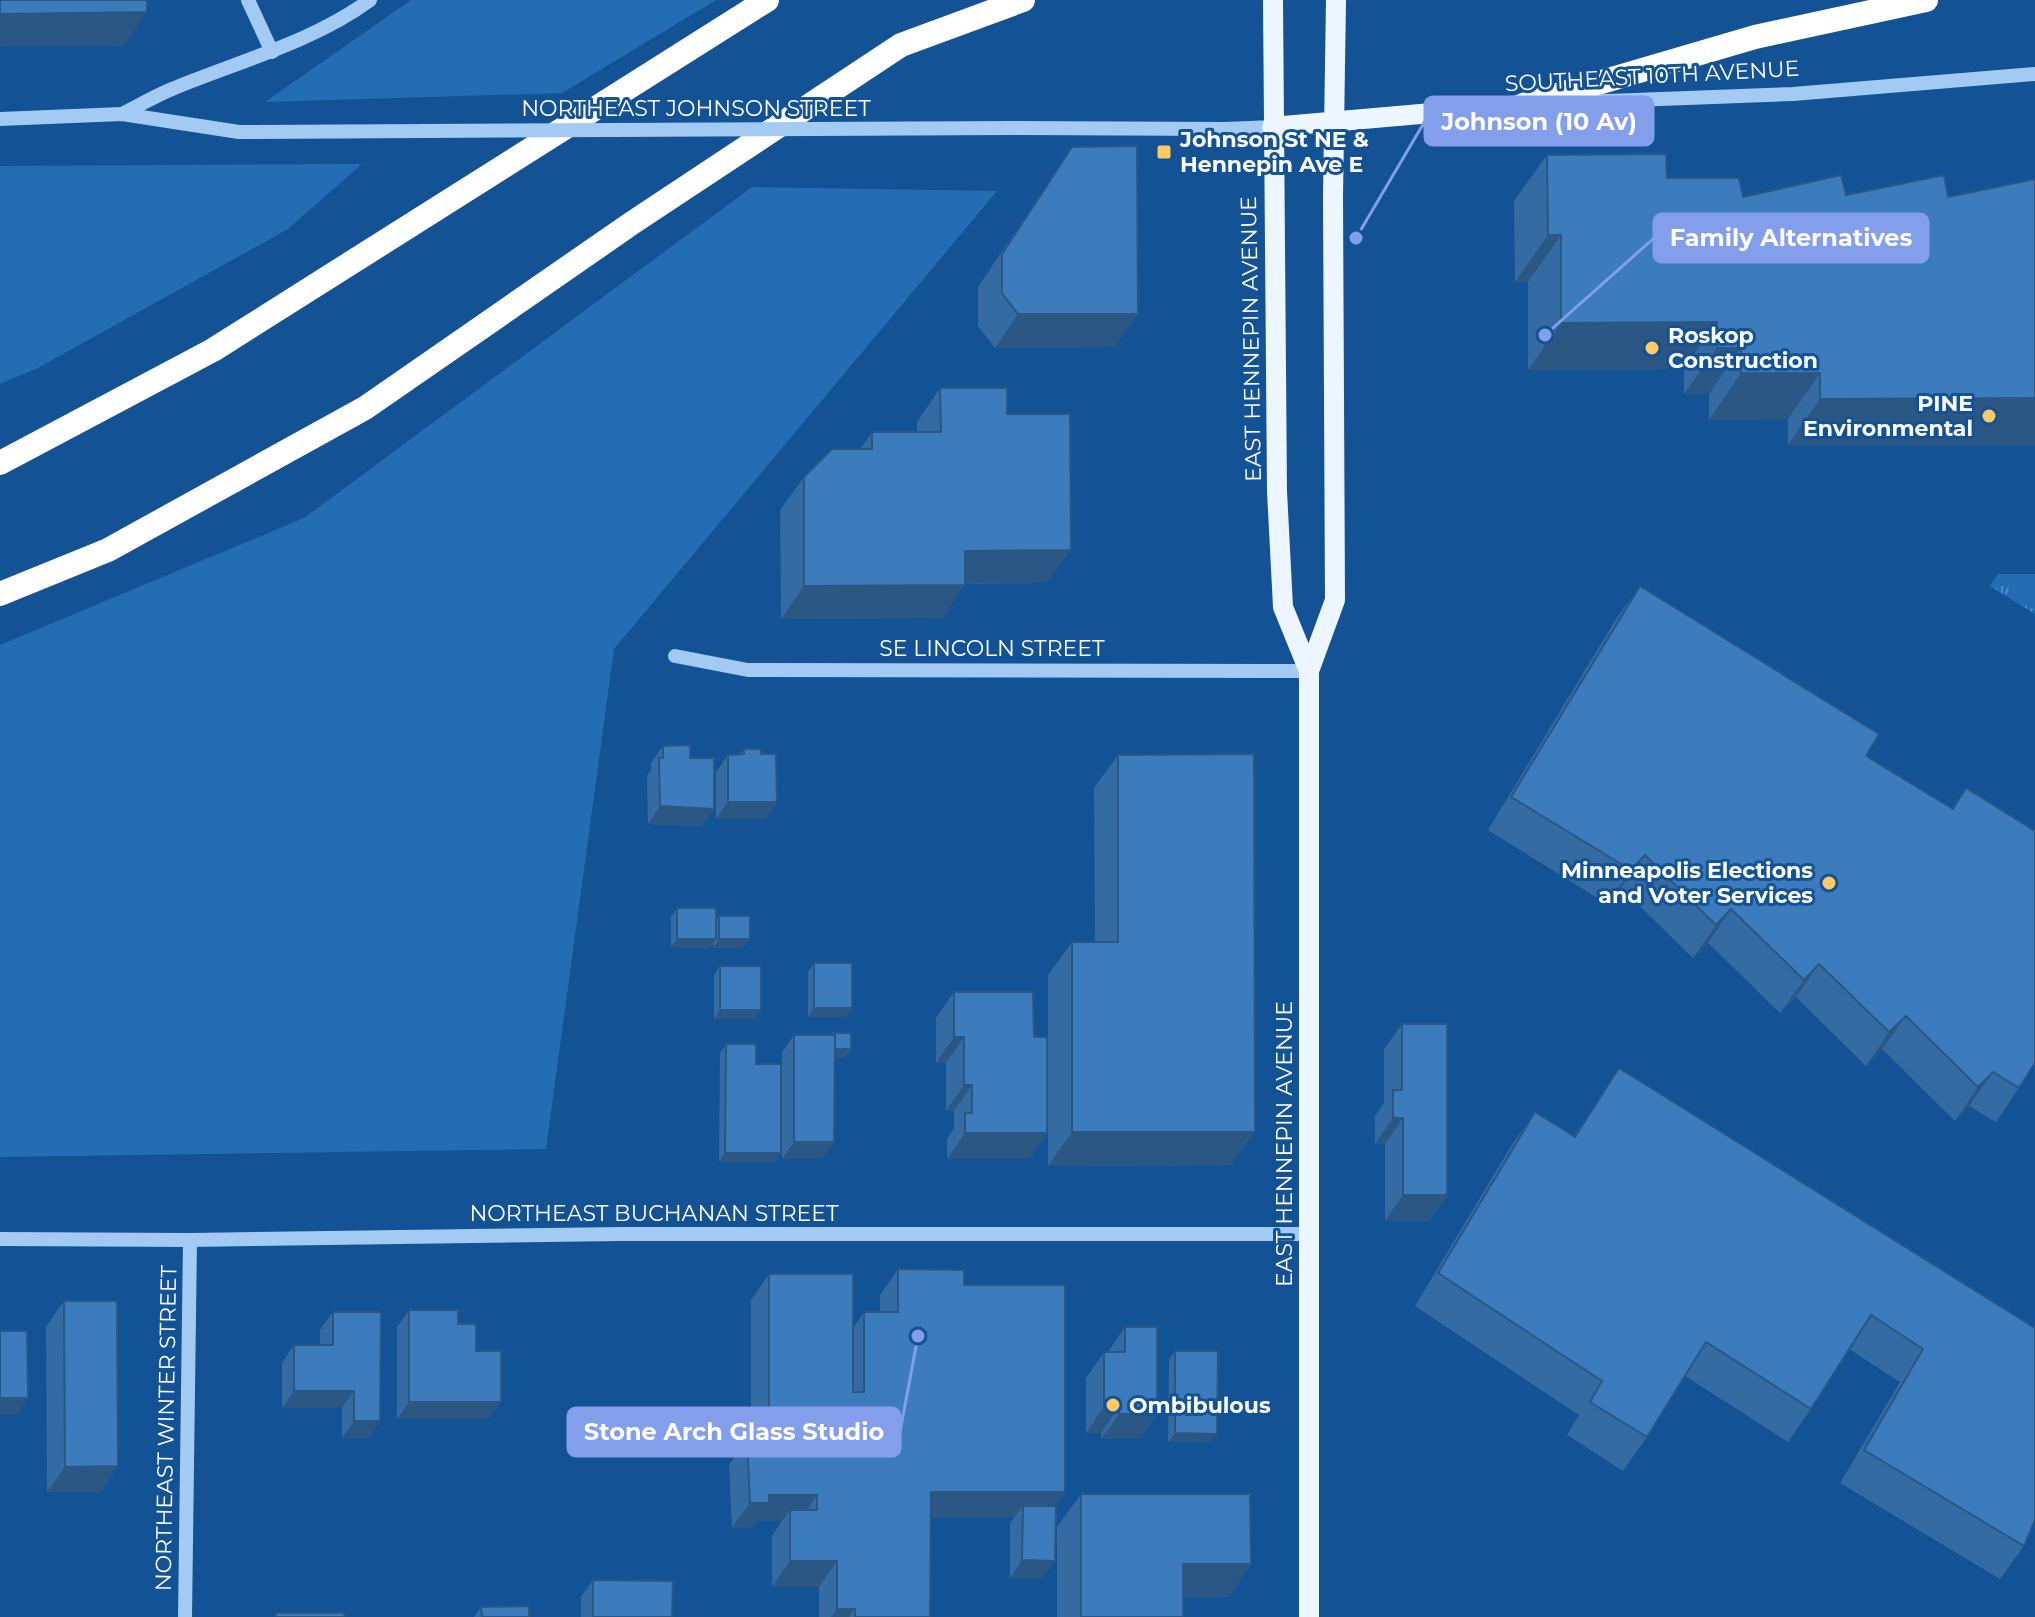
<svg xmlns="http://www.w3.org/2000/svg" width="2035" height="1617" viewBox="0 0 2035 1617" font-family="Montserrat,sans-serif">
  <defs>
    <pattern id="park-tufts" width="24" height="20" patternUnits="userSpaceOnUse" patternTransform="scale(2)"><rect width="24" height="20" fill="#256db3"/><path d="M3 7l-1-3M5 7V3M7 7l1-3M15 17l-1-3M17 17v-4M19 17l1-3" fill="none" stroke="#518ac2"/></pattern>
  </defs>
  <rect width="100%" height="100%" fill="#135294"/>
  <g fill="#256db3">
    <polygon points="411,0 716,0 562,93 265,102"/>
    <polygon points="362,164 288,229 36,369 0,384 0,166"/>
    <polygon points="752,187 997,191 614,649 546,1149 0,1157 0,645 304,518"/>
  </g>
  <polygon fill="url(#park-tufts)" points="1998,574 2035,574 2035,614 1990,586"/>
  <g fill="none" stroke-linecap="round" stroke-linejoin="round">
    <g stroke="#a2caf2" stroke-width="14">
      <polyline points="248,0 272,52"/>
      <polyline points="1555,103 1793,94 2035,74"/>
      <path d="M122,114C138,106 155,96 172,89C239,61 311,43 370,0"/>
      <polyline points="0,119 122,114 239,132"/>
      <polyline points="1013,128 1226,129 1272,127"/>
      <polyline points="675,656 748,670 1309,671"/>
      <polyline points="0,1239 190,1240 622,1234 1309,1234"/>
      <polyline points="185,1617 190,1240"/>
    </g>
    <g stroke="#edf5ff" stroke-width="20">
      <polyline points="1273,0 1277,491 1283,607 1309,671"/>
      <polyline points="1272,127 1523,105"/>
      <polyline points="1309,1617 1309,671 1335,600 1333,196 1336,0"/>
    </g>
    <g stroke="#fff" stroke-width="24">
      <polyline points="1523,105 1755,37 1926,0"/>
      <polyline points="0,463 213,350 767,0"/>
      <polyline points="0,594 108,550 365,408 632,223 901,45 1023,0"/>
    </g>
    <polyline stroke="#a2caf2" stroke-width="14" points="239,132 1013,128"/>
  </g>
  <g fill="#346ba2">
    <polygon points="1072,147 1115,347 995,348 978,326 978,287"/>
    <polygon points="1547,155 1667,178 1743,197 1846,195 1948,197 2035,179 2035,445 1788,445 1788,419 1709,420 1709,394 1684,394 1684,369 1528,370 1528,282 1515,282 1514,201"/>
    <polygon points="940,388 1007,414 1047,583 965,584 942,618 781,619 780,510 804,477 860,449 872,432 917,432 917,422"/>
    <polygon points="1640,586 1866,756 1952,809 1966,788 2019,1088 1996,1122 1969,1106 1955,1121 1882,1049 1866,1066 1796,997 1780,1013 1708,943 1693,958 1621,888 1607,904 1488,830 1616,619"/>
    <polygon points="663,746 690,758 702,826 648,824 647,776 651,770 651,763"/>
    <polygon points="744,749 761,754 777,802 765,819 716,819 716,772 728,755 740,754"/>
    <polygon points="1118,755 1231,1165 1048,1166 1048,975 1072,942 1095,942 1094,788"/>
    <polygon points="677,908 716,920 719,916 744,947 713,948 713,943 709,948 671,947 671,917"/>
    <polygon points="814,963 846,1017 808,1017 808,972"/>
    <polygon points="720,966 755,1019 714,1019 714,975"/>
    <polygon points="954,992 1034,1037 1047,1133 1029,1159 947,1159 947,1139 954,1128 954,1111 946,1111 946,1063 936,1063 936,1018"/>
    <polygon points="1402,1024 1447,1195 1429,1221 1385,1221 1385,1144 1375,1144 1375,1116 1384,1103 1384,1049"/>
    <polygon points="833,1033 851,1049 844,1058 835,1058 834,1142 822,1159 782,1159 782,1052 794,1035 832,1035"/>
    <polygon points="726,1044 756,1064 775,1162 719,1162 720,1053"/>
    <polygon points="1619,1068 2035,1328 2024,1546 2000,1579 1840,1483 1900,1382 1849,1349 1811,1409 1788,1442 1685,1376 1647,1437 1623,1471 1567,1435 1579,1415 1415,1306 1511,1146 1535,1112 1574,1136"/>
    <polygon points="898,1269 964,1285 1065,1492 1054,1506 1043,1578 1010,1578 1010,1523 1014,1517 931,1517 930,1617 819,1617 819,1587 772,1587 772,1536 782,1521 756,1521 751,1528 732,1528 729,1465 747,1439 751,1438 751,1300 769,1274 853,1328 864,1312 880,1312 880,1295"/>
    <polygon points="64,1301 118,1466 100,1492 47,1492 46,1327"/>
    <polygon points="409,1310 458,1324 489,1419 397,1419 397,1327"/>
    <polygon points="333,1312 368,1439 342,1438 342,1408 282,1408 282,1363 294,1345 320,1345 320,1330"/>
    <polygon points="1125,1327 1157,1414 1139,1439 1101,1439 1101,1433 1086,1433 1086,1378 1104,1352 1108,1352"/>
    <polygon points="1175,1351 1217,1434 1211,1442 1168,1442 1169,1359"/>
    <polygon points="1081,1494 1251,1564 1228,1597 1183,1597 1183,1617 1057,1617 1057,1527"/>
    <polygon points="593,1580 672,1617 581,1617 581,1597"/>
    <polygon points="481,1607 529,1617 474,1617"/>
  </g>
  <g fill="#2a5784">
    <polygon points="147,12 123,46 0,47 0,14"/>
    <polygon points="1548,235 1561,235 1528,282 1515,282"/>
    <polygon points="1018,314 1138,314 1115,347 995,348"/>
    <polygon points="1717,322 1684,369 1528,370 1561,323"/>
    <polygon points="1717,348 1741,348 1709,394 1684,394"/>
    <polygon points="1741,373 1820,373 1788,419 1709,420"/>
    <polygon points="2035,398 2035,445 1788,445 1820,399"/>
    <polygon points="1071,550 1047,583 942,584 965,551"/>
    <polygon points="965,585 942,618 781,619 804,586"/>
    <polygon points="728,802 777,802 765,819 716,819"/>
    <polygon points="660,806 714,809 702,826 648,824"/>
    <polygon points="1645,855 1621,888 1607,904 1631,870"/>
    <polygon points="1731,909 1708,943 1693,958 1716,925"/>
    <polygon points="677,939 716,939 709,948 671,947"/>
    <polygon points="719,939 750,939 744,947 713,948"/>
    <polygon points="1819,964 1796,997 1780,1013 1804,980"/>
    <polygon points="814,1008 852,1008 846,1017 808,1017"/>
    <polygon points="720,1010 761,1010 755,1019 714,1019"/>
    <polygon points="1906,1016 1882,1049 1866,1066 1889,1032"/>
    <polygon points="954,1037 964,1037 946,1063 936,1063"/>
    <polygon points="833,1049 851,1049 844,1058 826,1058"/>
    <polygon points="1993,1072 1969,1106 1955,1121 1978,1087"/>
    <polygon points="964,1085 972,1085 954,1111 946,1111"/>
    <polygon points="1393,1118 1403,1118 1385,1144 1375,1144"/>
    <polygon points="1072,1132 1255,1132 1231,1165 1048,1166"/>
    <polygon points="965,1133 1047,1133 1029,1159 947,1159"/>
    <polygon points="794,1142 834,1142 822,1159 782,1159"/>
    <polygon points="725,1153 781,1153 775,1162 719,1162"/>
    <polygon points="1403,1195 1447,1195 1429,1221 1385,1221"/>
    <polygon points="294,1391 354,1391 342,1408 282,1408"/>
    <polygon points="0,1398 28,1398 16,1415 0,1415"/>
    <polygon points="409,1402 501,1402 489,1419 397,1419"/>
    <polygon points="1104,1407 1119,1407 1101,1433 1086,1433"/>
    <polygon points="1119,1414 1157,1414 1139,1439 1101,1439"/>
    <polygon points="354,1421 380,1421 368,1439 342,1438"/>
    <polygon points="1175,1433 1217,1434 1211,1442 1168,1442"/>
    <polygon points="118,1466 100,1492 47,1492 65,1467"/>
    <polygon points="931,1492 1065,1492 1047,1517 1023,1506 1014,1517 913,1517"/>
    <polygon points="769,1495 817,1495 799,1521 790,1510 782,1521 756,1521 751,1528 732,1528 750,1503"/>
    <polygon points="1022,1560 1055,1561 1043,1578 1010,1578"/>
    <polygon points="790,1561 837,1561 819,1587 772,1587"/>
    <polygon points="1183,1564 1251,1564 1228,1597 1160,1597"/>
    <polygon points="837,1609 855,1609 849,1617 831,1617"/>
  </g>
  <g fill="#3c7cbc" stroke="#2a5784" stroke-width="2">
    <polygon points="0,0 147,0 147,12 0,14"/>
    <polygon points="1137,146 1138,314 1018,314 1002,293 1002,254 1072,147"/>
    <polygon points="1666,154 1667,178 1739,178 1743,197 1841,175 1846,195 1944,175 1948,197 2035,179 2035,398 1820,399 1820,373 1741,373 1741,348 1717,348 1717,322 1561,323 1561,235 1548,235 1547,155"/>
    <polygon points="940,388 1007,388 1007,414 1070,414 1071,550 965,551 965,585 804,586 804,477 832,449 872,449 872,432 941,432"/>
    <polygon points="1640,586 1879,734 1866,756 1953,809 1966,788 2035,831 2035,1063 2019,1088 1993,1072 1978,1087 1906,1016 1889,1032 1819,964 1804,980 1731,909 1716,925 1645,855 1631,870 1511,797"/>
    <polygon points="690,745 690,758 714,758 714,809 660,806 659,758 663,758 663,746"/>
    <polygon points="744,749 761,749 761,754 776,754 777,802 728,802 728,755 744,754"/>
    <polygon points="1254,754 1255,1132 1072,1132 1072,942 1118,942 1118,755"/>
    <rect x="677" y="908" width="39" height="31"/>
    <rect x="719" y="916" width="31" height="23"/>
    <rect x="814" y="963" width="38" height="45"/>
    <rect x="720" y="966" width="41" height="44"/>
    <polygon points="954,992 1033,992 1034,1037 1047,1037 1047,1133 965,1133 965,1113 972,1113 972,1085 964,1085 964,1037 954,1037"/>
    <polygon points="1402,1024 1447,1024 1447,1195 1403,1195 1403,1118 1393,1118 1393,1090 1402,1090"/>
    <polygon points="833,1033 851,1033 851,1049 835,1049 835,1035 833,1035"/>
    <polygon points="794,1035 835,1035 834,1142 794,1142"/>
    <polygon points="726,1044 756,1044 756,1064 781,1064 781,1153 725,1153"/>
    <polygon points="1619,1068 2035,1328 2035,1520 2024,1546 1864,1450 1923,1349 1871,1315 1811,1409 1706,1342 1647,1437 1590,1402 1602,1381 1438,1273 1535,1112 1575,1137"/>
    <polygon points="898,1269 964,1270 964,1285 1065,1285 1065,1492 931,1492 930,1617 855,1617 855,1609 837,1609 837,1561 790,1561 790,1510 817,1510 817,1495 769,1495 769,1503 750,1503 747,1439 769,1431 769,1274 853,1274 853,1392 864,1392 864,1312 898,1312"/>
    <polygon points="64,1301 117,1301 118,1466 65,1467"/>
    <polygon points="409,1310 458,1310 458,1324 476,1324 476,1351 501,1351 501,1402 409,1402"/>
    <polygon points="333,1312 381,1312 380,1421 354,1421 354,1391 294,1391 294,1345 333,1345"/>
    <polygon points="1125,1327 1157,1327 1157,1414 1119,1414 1119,1407 1104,1407 1104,1352 1125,1352"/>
    <polygon points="0,1331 27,1331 28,1398 0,1398"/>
    <polygon points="1175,1351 1218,1351 1217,1434 1175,1433"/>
    <polygon points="1081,1494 1250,1494 1251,1564 1183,1564 1183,1617 1081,1617"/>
    <polygon points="1023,1506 1056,1506 1055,1561 1022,1560"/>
    <polygon points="593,1580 673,1581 672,1617 593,1617"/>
    <polygon points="529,1606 529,1617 482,1617 481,1607"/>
    <rect x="276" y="1613" width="68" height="4"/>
  </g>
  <g fill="#ffca63" stroke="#135294" stroke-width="3">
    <rect x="1156" y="144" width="16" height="16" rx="4"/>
    <circle cx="1652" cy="348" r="8"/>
    <circle cx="1989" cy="416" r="8"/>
    <circle cx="1829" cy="883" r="8"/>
    <circle cx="1113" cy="1405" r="8"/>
  </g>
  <g text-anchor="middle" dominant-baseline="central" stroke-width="6" stroke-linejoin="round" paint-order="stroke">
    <g font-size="22" fill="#fff" stroke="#135294">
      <text transform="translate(1652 76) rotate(-3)">SOUTHEAST 10TH AVENUE</text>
      <text x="696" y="108">NORTHEAST JOHNSON STREET</text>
      <text transform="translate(1251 339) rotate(-91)">EAST HENNEPIN AVENUE</text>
      <text x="992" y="648">SE LINCOLN STREET</text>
      <text transform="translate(1284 1144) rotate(-90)">EAST HENNEPIN AVENUE</text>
      <text x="654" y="1213">NORTHEAST BUCHANAN STREET</text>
      <text transform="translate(166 1428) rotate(-89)">NORTHEAST WINTER STREET</text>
    </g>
    <g font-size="22" font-weight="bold" fill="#fff" stroke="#135294" text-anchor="start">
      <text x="1180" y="139">Johnson St NE &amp;<tspan x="1180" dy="25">Hennepin Ave E</tspan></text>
      <text x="1668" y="335">Roskop<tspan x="1668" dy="25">Construction</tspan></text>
      <text x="1973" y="403" text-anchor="end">PINE<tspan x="1973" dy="25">Environmental</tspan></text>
      <text x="1813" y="870" text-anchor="end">Minneapolis Elections<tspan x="1813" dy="25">and Voter Services</tspan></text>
      <text x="1129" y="1405">Ombibulous</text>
    </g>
  </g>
  <path fill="none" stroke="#839eea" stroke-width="3" d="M1356 238L1425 121M1545 335L1654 238M918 1336L900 1432"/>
  <g fill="#839eea" stroke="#135294" stroke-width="3">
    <circle cx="1356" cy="238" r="8"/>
    <circle cx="1545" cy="335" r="8"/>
    <circle cx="918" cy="1336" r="8"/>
  </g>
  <g fill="#839eea" stroke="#839eea" stroke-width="3">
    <rect x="1425" y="97" width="228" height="48" rx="8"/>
    <rect x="1654" y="214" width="274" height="48" rx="8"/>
    <rect x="568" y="1408" width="332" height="48" rx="8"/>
  </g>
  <g font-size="24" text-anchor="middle" font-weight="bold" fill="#fff">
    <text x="1539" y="130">Johnson (10 Av)</text>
    <text x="1791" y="246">Family Alternatives</text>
    <text x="734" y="1440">Stone Arch Glass Studio</text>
  </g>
</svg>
